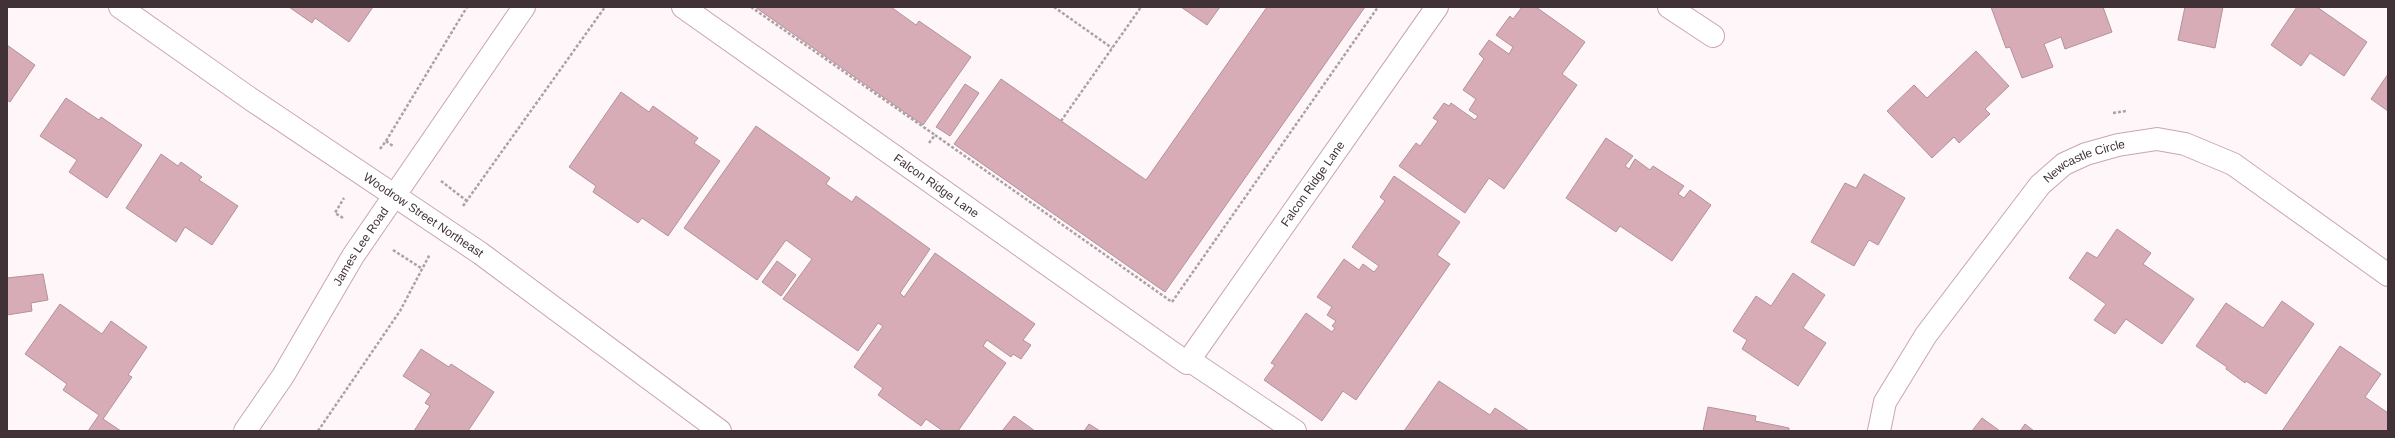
<svg xmlns="http://www.w3.org/2000/svg" width="2395" height="438" viewBox="0 0 2395 438" font-family="Arial,sans-serif">
  <rect width="100%" height="100%" fill="#fef6f8"/>
  <g fill="#d7acb7" stroke="#b3929a">
    <polygon points="289,7 373,7 349,42 315,18 312,23"/>
    <polygon points="755,7 891,7 916,25 919,21 971,57 923,125"/>
    <polygon points="1181,7 1220,7 1207,25"/>
    <polygon points="1267,7 1365,7 1165,292 954,144 1001,79 1146,180"/>
    <polygon points="1522,7 1536,7 1585,42 1562,74 1577,85 1504,189 1489,178 1465,213 1399,166 1416,143 1420,146 1438,121 1433,118 1444,103 1449,106 1451,103 1475,120 1478,116 1469,110 1476,99 1463,90 1484,59 1479,54 1489,40 1509,54 1513,47 1496,35 1510,16 1513,19"/>
    <polygon points="1991,7 2103,7 2112,32 2065,49 2061,37 2044,44 2053,67 2022,78 2010,47 2006,48"/>
    <polygon points="2185,7 2223,7 2215,48 2178,40"/>
    <polygon points="2297,7 2317,7 2367,42 2344,76 2310,53 2301,66 2271,45"/>
    <polygon points="7,45 35,65 10,102 7,100"/>
    <polygon points="1976,51 2009,86 1985,109 1990,114 1959,143 1954,137 1932,158 1887,111 1914,85 1927,98"/>
    <polygon points="2388,74 2388,111 2371,99"/>
    <polygon points="965,84 979,93 950,136 936,127"/>
    <polygon points="621,92 649,112 653,106 698,138 694,143 720,161 668,236 642,218 638,223 593,192 596,186 569,167"/>
    <polygon points="66,98 99,120 101,117 142,145 107,198 69,172 77,160 40,136"/>
    <polygon points="756,126 830,178 826,184 852,202 856,196 930,249 900,293 904,297 935,253 1035,324 1023,340 1031,345 1021,359 1013,354 1011,357 987,340 983,346 1006,363 958,431 943,431 926,419 921,426 878,395 883,388 854,367 883,326 878,323 858,351 783,299 812,259 786,240 757,280 684,228"/>
    <polygon points="1606,138 1633,156 1625,166 1629,169 1635,159 1650,170 1653,166 1684,186 1678,194 1684,198 1690,190 1711,205 1672,261 1620,226 1616,232 1566,198"/>
    <polygon points="161,154 178,166 181,162 202,177 199,180 238,206 212,245 185,227 176,242 126,208"/>
    <polygon points="1864,174 1905,198 1878,245 1869,240 1854,266 1811,242 1845,183 1856,188"/>
    <polygon points="1394,176 1460,222 1437,255 1450,264 1356,400 1343,391 1322,421 1264,380 1275,365 1271,363 1306,313 1332,332 1335,328 1332,326 1336,321 1327,315 1332,307 1317,297 1344,259 1359,270 1363,264 1374,272 1379,266 1352,247 1385,201 1380,197"/>
    <polygon points="2117,229 2151,253 2143,264 2194,299 2162,344 2126,319 2115,334 2094,320 2106,304 2069,278 2087,252 2097,258"/>
    <polygon points="777,261 796,275 781,296 762,282"/>
    <polygon points="1793,273 1825,295 1803,328 1826,343 1798,386 1742,349 1747,340 1733,331 1756,296 1771,306"/>
    <polygon points="43,274 48,300 31,303 32,311 7,315 7,278"/>
    <polygon points="2282,301 2314,324 2266,394 2246,381 2245,383 2226,369 2227,367 2196,346 2226,303 2263,328"/>
    <polygon points="60,304 102,334 111,321 147,347 128,375 132,377 103,419 121,431 88,431 99,415 63,390 67,384 25,354"/>
    <polygon points="2340,346 2381,374 2365,397 2388,413 2388,431 2282,431"/>
    <polygon points="421,349 449,367 451,364 494,392 468,431 414,431 430,406 425,403 431,394 403,376"/>
    <polygon points="1439,381 1490,415 1495,408 1529,431 1404,431"/>
    <polygon points="1708,407 1756,416 1755,421 1789,428 1789,431 1703,431"/>
    <polygon points="1014,416 1035,431 1002,431"/>
    <polygon points="1982,418 2000,431 1972,431"/>
    <polygon points="1089,424 1100,431 1084,431"/>
    <polygon points="2025,424 2034,431 2020,431"/>
  </g>
  <g fill="none" stroke-linecap="round" stroke-linejoin="round">
    <g stroke="#c9a6af" stroke-width="24">
      <g id="minor">
        <path id="s1" d="M120,7L252,100L480,253L720,431"/>
        <path id="s2" d="M683,7L1187,363L1437,7"/>
        <polyline points="1669,7 1713,36"/>
        <polyline points="1189,360 1295,431"/>
        <path id="s3" d="M245,431L283,376L353,256L524,7"/>
        <path id="s4" d="M1879,431L1885,402L1926,335L2040,185L2064,164L2086,154L2118,145L2157,139L2185,144L2233,164L2388,275"/>
      </g>
    </g>
    <g stroke="#aca2a5" stroke-width="2.5" stroke-dasharray="3 2" stroke-linecap="butt">
      <polyline points="751,7 935,135"/>
      <polyline points="1054,7 1112,48"/>
      <polyline points="893,8 893,7"/>
      <polyline points="2113,113 2126,111"/>
      <polyline points="1061,121 1141,7"/>
      <polyline points="386,141 467,7"/>
      <polyline points="929,143 935,135 1172,302 1378,7"/>
      <polyline points="380,149 386,141 393,146"/>
      <polyline points="441,181 467,201"/>
      <polyline points="463,206 605,7"/>
      <polyline points="343,218 335,213 344,198"/>
      <polyline points="393,250 421,268"/>
      <polyline points="318,431 400,311 430,254"/>
    </g>
    <use href="#minor" stroke="#fff" stroke-width="22"/>
  </g>
  <g text-anchor="middle" dominant-baseline="central" stroke-width="3" stroke-linejoin="round" paint-order="stroke">
    <g font-size="12" fill="#403236" stroke="#fff">
      <text stroke="none"><textPath href="#s4" startOffset="348">Newcastle Circle</textPath></text>
      <text stroke="none"><textPath href="#s2" startOffset="836">Falcon Ridge Lane</textPath></text>
      <text stroke="none"><textPath href="#s2" startOffset="310">Falcon Ridge Lane</textPath></text>
      <text stroke="none"><textPath href="#s1" startOffset="368">Woodrow Street Northeast</textPath></text>
      <text stroke="none"><textPath href="#s3" startOffset="218">James Lee Road</textPath></text>
    </g>
  </g>
  <rect width="2395" height="438" fill="none" stroke="#403236" stroke-width="16"/>
</svg>
